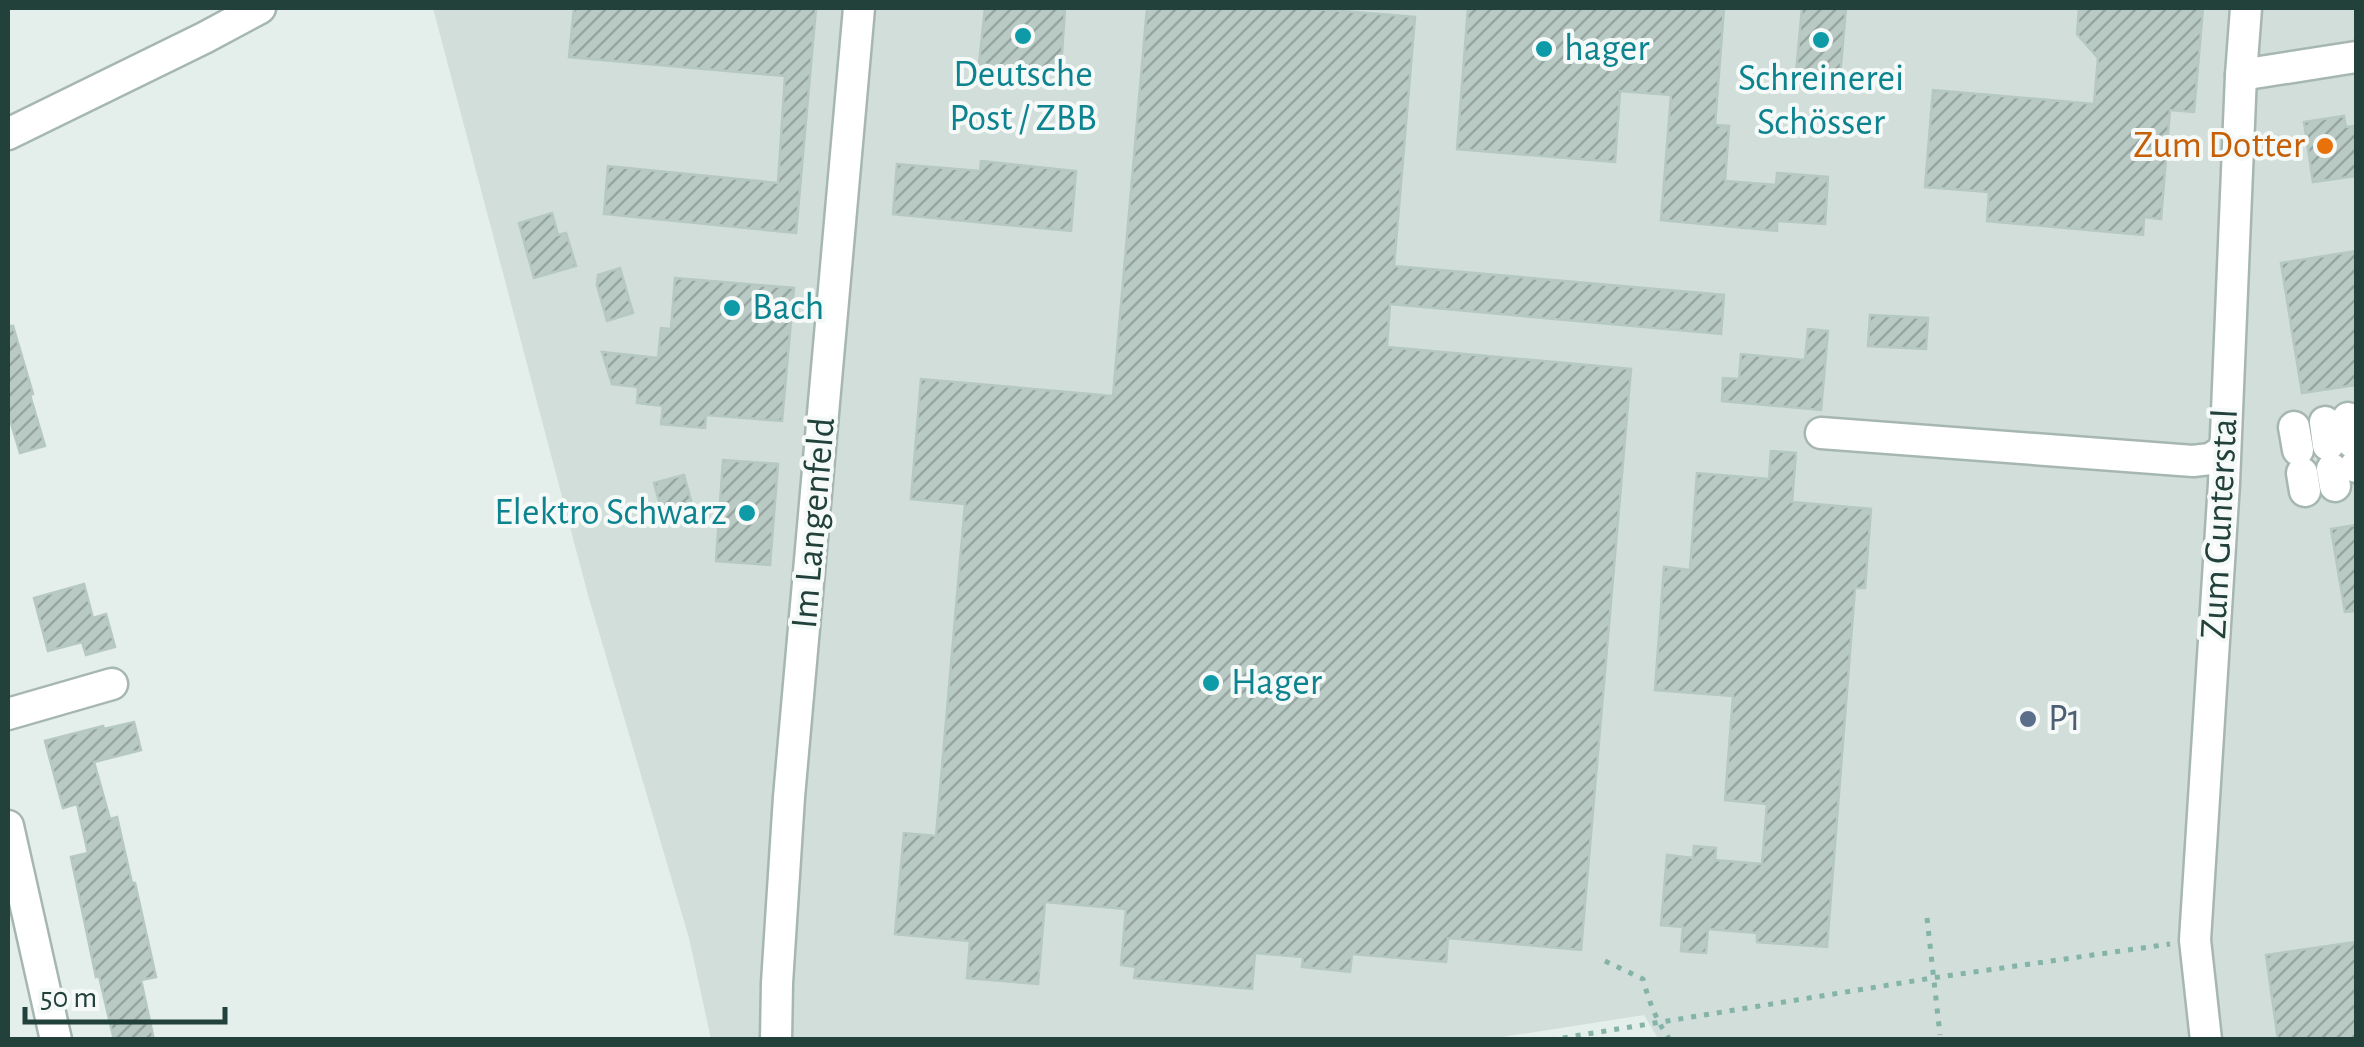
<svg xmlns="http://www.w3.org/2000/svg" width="2364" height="1047" viewBox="0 0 2364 1047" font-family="'Alegreya Sans',sans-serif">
  <defs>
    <pattern id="building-hatch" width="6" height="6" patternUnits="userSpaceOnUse" patternTransform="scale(2.5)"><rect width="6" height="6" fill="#b9c9c4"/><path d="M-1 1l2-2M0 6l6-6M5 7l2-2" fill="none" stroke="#96a5a0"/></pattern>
  </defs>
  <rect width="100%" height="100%" fill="#e4eeea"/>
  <polygon fill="#d2deda" points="433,8 2356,8 2356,1039 1659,1040 1644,1015 1483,1040 711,1039 689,938 588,595"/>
  <g fill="url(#building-hatch)" stroke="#b6c8c2" stroke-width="2.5">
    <polygon points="574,8 816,8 796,233 604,214 608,166 778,183 785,76 569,57"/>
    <polygon points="985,8 1065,8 1061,69 979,64"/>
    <polygon points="1147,8 1305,8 1415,17 1394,266 1724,295 1721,334 1390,304 1387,347 1631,369 1581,950 1448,938 1446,962 1352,954 1350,972 1302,967 1303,957 1255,953 1252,989 1134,978 1136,967 1121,965 1126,909 1045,902 1038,984 967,978 970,941 895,934 904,833 936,836 965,504 911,499 921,379 1113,396"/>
    <polygon points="1468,8 1724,8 1715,125 1729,126 1725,181 1776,185 1777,173 1828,177 1825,224 1777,221 1777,231 1661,220 1671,95 1620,91 1615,162 1457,149"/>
    <polygon points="1802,8 1846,8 1840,77 1796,73"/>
    <polygon points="2079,8 2203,8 2194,112 2170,110 2161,219 2144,217 2143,235 1987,221 1989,192 1925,187 1933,90 2094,104 2098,58 2077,34"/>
    <polygon points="2344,116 2346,127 2356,126 2356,176 2313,182 2304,122"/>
    <polygon points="981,161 1076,171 1071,231 893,214 897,164 980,171"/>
    <polygon points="552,213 558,235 566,233 576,266 534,278 519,223"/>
    <polygon points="2356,251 2356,385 2302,393 2281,263"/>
    <polygon points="620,268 633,313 607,321 597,285 598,275"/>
    <polygon points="675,278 794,288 782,421 706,415 705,428 661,424 663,406 637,403 638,387 612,384 602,352 658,358 661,328 671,329"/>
    <polygon points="1870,315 1928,318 1926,349 1868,346"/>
    <polygon points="8,326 13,326 33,394 30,395 45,446 20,453 8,413"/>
    <polygon points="1808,329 1828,331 1821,410 1722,401 1723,378 1739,379 1741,354 1805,360"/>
    <polygon points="1771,451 1796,453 1792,502 1871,509 1865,588 1855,588 1827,947 1757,942 1757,933 1708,929 1706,953 1681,951 1683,927 1661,925 1667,855 1693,858 1694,846 1716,848 1715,860 1762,864 1767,804 1725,800 1733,696 1655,690 1664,567 1690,570 1697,473 1769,479"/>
    <polygon points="723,460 778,464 770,565 716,561"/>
    <polygon points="684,475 694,512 664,520 654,483"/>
    <polygon points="2356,525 2356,611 2345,612 2331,529"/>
    <polygon points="84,584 93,618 106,614 115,647 86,655 82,642 48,651 34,598"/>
    <polygon points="134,722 141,750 94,762 110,819 117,817 132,883 135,883 156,977 141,980 154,1040 114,1040 99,976 96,977 71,857 88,853 77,804 63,808 45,741 103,726 104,729"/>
    <polygon points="2356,942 2356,1040 2278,1040 2266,955"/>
  </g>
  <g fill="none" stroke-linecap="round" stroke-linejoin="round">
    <g stroke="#a6b7b2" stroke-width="35">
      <g id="minor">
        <polyline points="2241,75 2356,57"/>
        <polyline points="8,134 204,38 260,8"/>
        <polyline points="2348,418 2352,442"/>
        <polyline points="2325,422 2328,445"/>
        <polyline points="2294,427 2298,450"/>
        <polyline points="1821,433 2193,461 2210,459 2223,451"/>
        <polyline points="2356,465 2356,467"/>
        <polyline points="2332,469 2335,486"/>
        <polyline points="2302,473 2305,491"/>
        <polyline points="8,714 112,684"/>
        <polyline points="8,826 56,1040"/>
        <polyline points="776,1040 777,983 789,797 859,8"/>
        <polyline points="2206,1040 2195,940 2224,483 2241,75 2246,8"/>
      </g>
    </g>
    <g stroke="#84b3a8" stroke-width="5" stroke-dasharray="5 8" stroke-linecap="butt">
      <polyline points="1927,918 1940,1035"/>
      <path d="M1605,961L1643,979C1649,1002 1656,1020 1670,1040"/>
      <polyline points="1550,1040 1932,978 2170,944"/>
    </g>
    <use href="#minor" stroke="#fff" stroke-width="30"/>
  </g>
  <g fill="#0f9aa8" stroke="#f5faf8" stroke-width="4">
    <circle cx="1023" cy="36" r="10"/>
    <circle cx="1821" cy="40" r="10"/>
    <circle cx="1544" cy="49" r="10"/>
    <circle cx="732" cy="308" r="10"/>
    <circle cx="747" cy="513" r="10"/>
    <circle cx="1211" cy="683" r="10"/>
  </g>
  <circle fill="#e8710a" stroke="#f5faf8" stroke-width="4" cx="2325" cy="146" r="10"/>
  <circle fill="#5c6f8a" stroke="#f5faf8" stroke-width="4" cx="2028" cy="719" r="10"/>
  <g text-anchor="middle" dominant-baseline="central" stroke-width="8" stroke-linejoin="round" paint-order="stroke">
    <g font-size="38" fill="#0d838f" stroke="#f5faf8" text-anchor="start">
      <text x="1564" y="49">hager</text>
      <text x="1023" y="75" text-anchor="middle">Deutsche<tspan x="1023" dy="44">Post / ZBB</tspan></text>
      <text x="1821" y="79" text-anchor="middle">Schreinerei<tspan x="1821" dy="44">Schösser</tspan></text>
      <text x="752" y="308">Bach</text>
      <text x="727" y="513" text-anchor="end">Elektro Schwarz</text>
      <text x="1231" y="683">Hager</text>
    </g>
    <g font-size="38" fill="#c56008" stroke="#f5faf8" text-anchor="end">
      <text x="2305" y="146">Zum Dotter</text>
    </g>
    <g font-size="38" fill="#23413b" stroke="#f5faf8">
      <text transform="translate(814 523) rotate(-85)">Im Langenfeld</text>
      <text transform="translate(2220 524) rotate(-87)">Zum Gunterstal</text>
    </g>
    <g font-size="38" fill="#4e5e75" stroke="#f5faf8" text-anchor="start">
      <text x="2048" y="719">P1</text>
    </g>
  </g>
  <rect width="2364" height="1047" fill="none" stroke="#23413b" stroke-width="20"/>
  <path d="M25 1007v15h200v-15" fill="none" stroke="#23413b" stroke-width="5"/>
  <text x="40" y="1007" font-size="30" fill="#23413b" stroke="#f5faf8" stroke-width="8" paint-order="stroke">50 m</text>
</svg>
